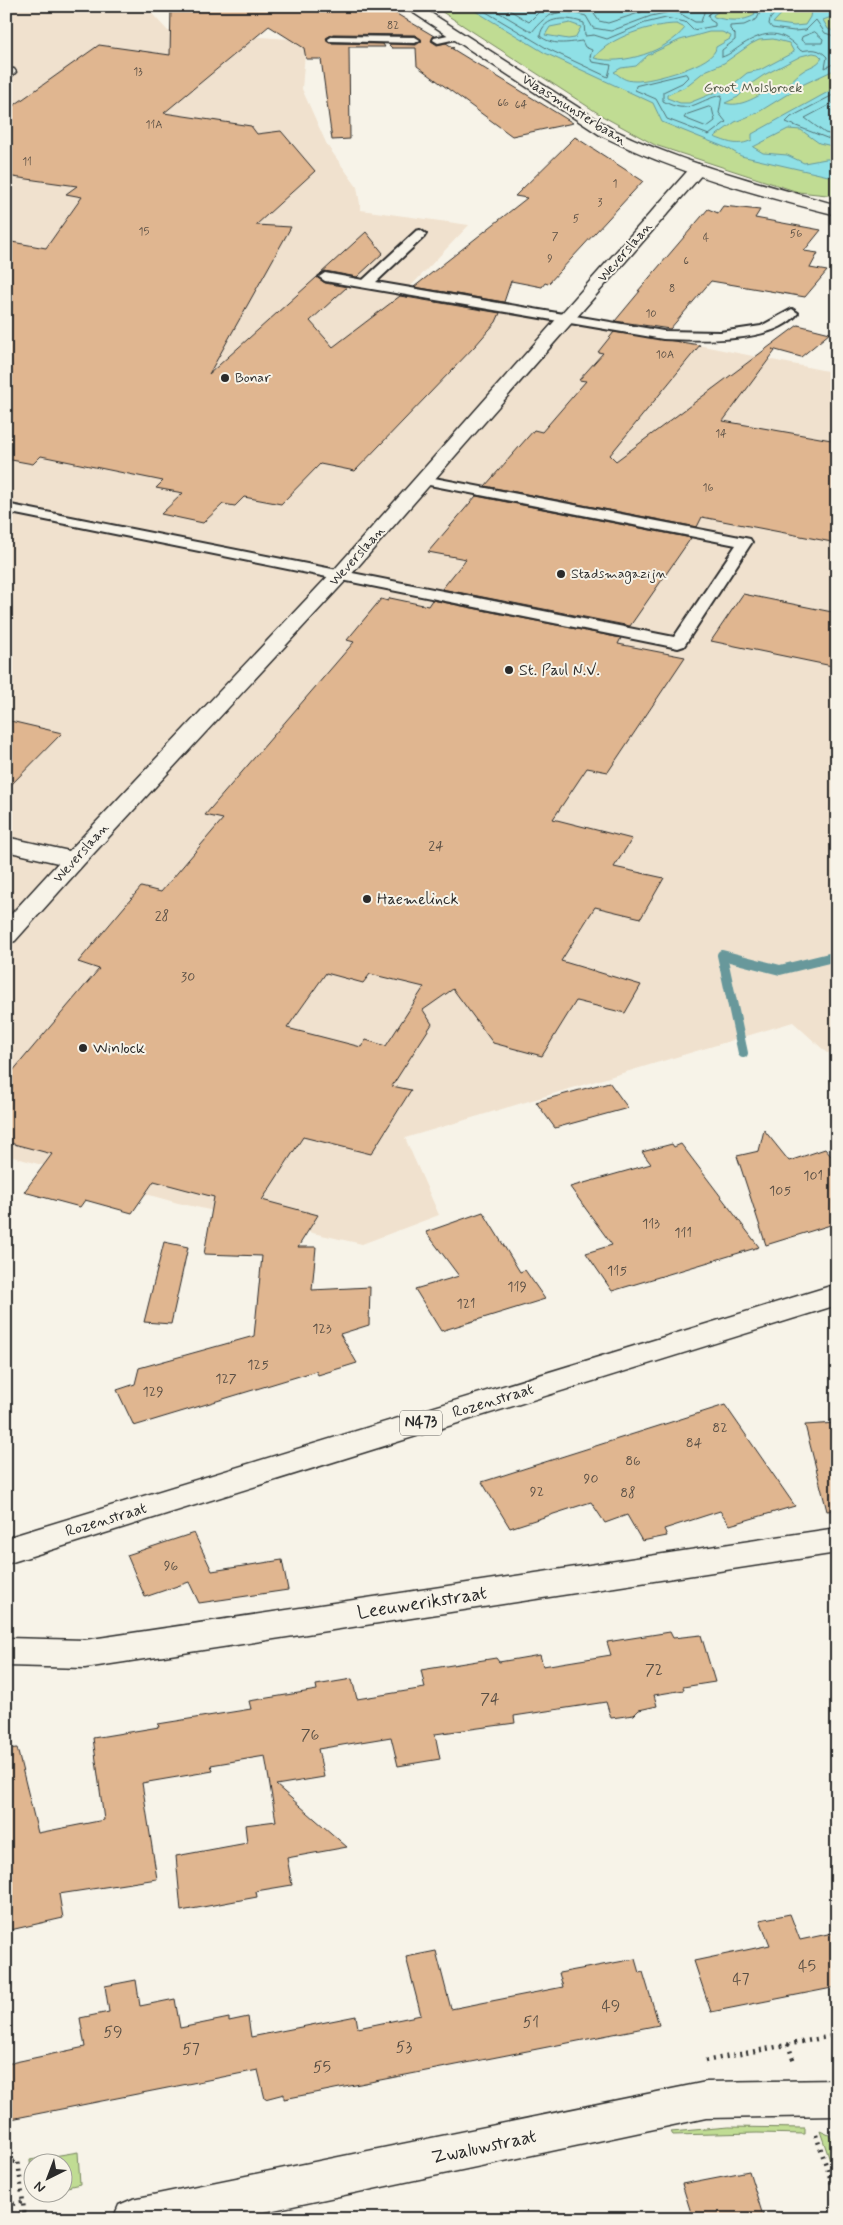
<svg xmlns="http://www.w3.org/2000/svg" width="843" height="2225" viewBox="0 0 843 2225" font-family="Mynerve,sans-serif">
  <rect width="100%" height="100%" fill="#f7f3e8"/>
  <filter id="ink" filterUnits="userSpaceOnUse"><feTurbulence type="fractalNoise" baseFrequency=".02" numOctaves="2"/><feDisplacementMap in="SourceGraphic" scale="10" xChannelSelector="R" yChannelSelector="G"/><feConvolveMatrix kernelMatrix="1 2 1 2 8 2 1 2 1" color-interpolation-filters="sRGB"/></filter>
  <g filter="url(#ink)">
    <polygon fill="#f0e1ce" points="6,6 145,6 168,31 306,40 302,89 327,145 357,187 361,210 469,225 410,287 837,373 837,1051 827,1053 793,1022 405,1138 439,1215 362,1244 178,1203 6,1155"/>
    <g fill="#c0dc93" stroke="#76845f">
      <polygon points="433,6 837,6 837,196 798,192 655,145 604,117"/>
      <polygon points="728,2127 805,2128 805,2134 757,2133 673,2135 671,2132"/>
      <polygon points="820,2131 829,2135 837,2142 837,2181"/>
      <polygon points="78,2152 80,2184 63,2188 62,2162 32,2162 32,2184 30,2160"/>
    </g>
    <path fill="#8fe0e6" stroke="#67989b" fill-rule="evenodd" d="M467,6L649,8L661,6H722V9L713,15L714,17C728,21 742,22 755,15L754,10L760,6H789L773,23L794,26L805,25L810,17L811,11L817,6H837V15L823,20L828,29L837,32V66L832,71L804,84L757,113L735,122L714,137C727,142 738,147 752,140V134L837,87V147L819,143L801,130L788,129L753,147L763,153L787,155L804,163L826,159H837V178L741,156L729,149L662,122L653,103L545,53ZM570,23L581,27L575,38L568,39L545,35L550,27ZM677,24L685,28C667,51 623,66 594,58C609,37 652,24 677,24ZM709,32H722L731,36L730,39L716,47C717,64 650,82 635,81C625,81 621,77 614,72L621,68L636,66L648,55L680,40ZM773,39L789,43L794,52L760,70L747,73L731,86L689,103H680L667,98V95L685,87L705,71L724,63L751,44L759,40ZM813,53L818,54L822,58C817,66 810,66 803,71C798,74 795,78 791,81C785,87 776,87 769,90C756,97 740,108 725,103L738,97L752,83L764,75L801,56Z"/>
    <g fill="none" stroke-linecap="round" stroke-linejoin="round">
      <g stroke="#537376" stroke-width="1">
        <path d="M476,6L548,49L608,77L611,65L592,62L590,57L592,50L585,47L582,41C567,43 552,46 540,36C543,15 569,17 584,23L585,36L594,35L607,39L645,23L666,18L685,22L693,30L715,26V23L710,20L708,15L717,6"/>
        <path d="M488,6L532,32C548,11 560,9 586,16L593,28L611,31L651,16L670,12L679,13L695,22H701L706,6"/>
        <polyline points="503,6 529,22 540,11 553,6"/>
        <polyline points="580,6 592,11 599,21 608,23 660,6"/>
        <path d="M763,6L757,19L744,25L730,26V29L735,34V40L722,50V57C729,55 736,49 742,45C766,30 782,29 801,51C812,49 819,48 827,57L825,68L837,62"/>
        <polyline points="781,6 770,19 769,24 772,28 794,31 806,30 816,20 825,33 837,37"/>
        <polygon points="815,32 823,39 822,43 805,43 801,40 802,37"/>
        <path d="M686,74L688,77L682,83L663,92V101C690,116 696,100 722,95L719,113L726,122L709,135L667,119L656,99L635,90L636,86Z"/>
        <polyline points="837,93 791,117 786,122 837,142"/>
        <polyline points="837,101 805,118 825,133 837,136"/>
        <polygon points="709,107 712,108 715,121 707,127 684,118 686,115"/>
      </g>
      <polyline stroke="#67989b" stroke-width="10" points="743,1053 722,955 780,970 837,956"/>
    </g>
    <g fill="#e0b690" stroke="#2b2b2b" fill-rule="evenodd">
      <polygon points="171,6 377,6 390,10 434,36 431,41 437,45 446,43 454,48 451,48 573,123 512,136 417,66 416,48 392,48 388,44 416,45 422,41 416,35 333,34 326,38 329,43 383,44 385,47 349,47 350,139 332,140 321,59 306,59 304,48 269,26 164,113 251,126 257,134 281,131 315,171 256,225 291,227 209,374 317,277 325,283 347,287 310,321 333,347 400,296 500,313 496,322 475,346 355,471 320,464 281,504 244,497 235,506 223,504 203,523 161,514 183,493 156,488 163,481 41,456 33,464 6,459 6,241 46,248 82,197 66,194 77,186 6,176 6,111 99,45 170,55"/>
      <polygon points="575,137 643,181 548,284 545,283 542,287 511,281 504,302 414,287 527,198 515,196"/>
      <polygon points="723,206 760,210 755,218 821,230 804,251 818,253 810,268 827,271 805,297 711,281 670,329 615,321 640,291 638,291 708,209 718,213"/>
      <polygon points="366,232 383,253 357,277 325,271 320,274"/>
      <polygon points="798,325 830,333 801,357 772,349 775,351 723,421 837,441 837,543 702,517 697,527 485,486 534,430 542,432 586,381 579,380 603,353 598,352 614,332 700,345 610,455 616,461"/>
      <polygon points="476,496 691,538 630,626 442,589 466,559 428,552"/>
      <polygon points="743,594 837,613 837,667 711,641"/>
      <path d="M390,598L428,606L432,600L621,638L618,644L685,657L608,772L587,768L553,819L632,839L614,867L664,878L641,918L595,907L561,961L641,985L625,1013L576,1001L542,1056L493,1043L453,989L423,1010L432,1024L392,1086L411,1090L371,1154L303,1137L262,1200L318,1215L298,1247H316L312,1290L370,1287L369,1325L340,1334L357,1363L318,1375L316,1371L134,1426L117,1390L135,1384L139,1368L254,1336L262,1256L204,1254L214,1197L154,1181L132,1213L85,1200L80,1207L24,1192L52,1154L6,1142V1079L99,969L78,962L141,887L161,892L223,819L205,815L354,642L347,640L381,599L388,601ZM326,973L363,983L370,974L424,987L386,1046L366,1040L361,1047L287,1028Z"/>
      <polygon points="6,720 62,733 6,790"/>
      <polygon points="609,1082 628,1108 555,1128 536,1102"/>
      <polygon points="764,1130 789,1161 825,1149 837,1163 837,1223 766,1245 737,1156 759,1151"/>
      <polygon points="672,1144 674,1147 681,1144 759,1247 612,1291 586,1253 612,1245 570,1187 651,1164 642,1152"/>
      <polygon points="483,1212 520,1272 525,1270 545,1299 441,1331 415,1289 459,1276 426,1232"/>
      <polygon points="164,1242 188,1247 171,1324 144,1322"/>
      <polygon points="725,1405 795,1506 730,1525 720,1511 664,1529 667,1536 642,1541 627,1515 605,1523 591,1502 510,1528 482,1482"/>
      <polygon points="837,1423 837,1510 827,1511 805,1425"/>
      <polygon points="194,1533 212,1571 282,1560 288,1590 199,1603 189,1582 145,1597 127,1555"/>
      <polygon points="670,1632 673,1638 701,1635 715,1682 683,1687 684,1690 654,1695 657,1706 639,1710 634,1715 611,1718 606,1702 514,1716 515,1723 435,1734 440,1759 398,1766 391,1737 318,1749 324,1777 276,1785 347,1847 287,1858 292,1885 256,1891 257,1897 181,1911 176,1856 247,1843 245,1825 276,1821 265,1756 211,1765 213,1771 142,1783 157,1879 59,1894 63,1918 6,1931 6,1749 17,1748 38,1833 104,1820 93,1738 159,1727 158,1724 251,1709 249,1701 317,1690 316,1685 352,1679 357,1699 425,1688 421,1670 496,1658 499,1662 540,1655 543,1666 611,1655 607,1642"/>
      <polygon points="790,1914 800,1940 837,1932 837,1987 711,2012 694,1961 770,1945 760,1920"/>
      <polygon points="436,1951 451,2009 563,1987 559,1973 635,1959 639,1973 643,1972 659,2025 284,2099 284,2094 265,2099 258,2070 6,2120 6,2064 85,2047 80,2018 109,2012 105,1986 136,1980 140,2006 175,1999 180,2028 229,2018 229,2021 248,2017 251,2037 356,2016 358,2028 421,2015 406,1957"/>
      <polygon points="749,2171 764,2219 693,2219 682,2184"/>
    </g>
    <g fill="none" stroke-linecap="round" stroke-linejoin="round">
      <g stroke="#2b2b2b" stroke-width="4">
        <g id="service">
          <polygon points="457,33 462,36 461,38 438,43 433,40 434,38"/>
          <polygon points="333,36 415,37 420,40 415,43 329,41 328,39"/>
          <path d="M420,230L426,234L424,237L376,282L663,331L720,332L761,326L792,309L798,313C774,344 699,340 663,339L325,281L319,277L325,273L363,280L416,231Z"/>
          <polygon points="424,476 745,538 750,539 752,542 684,646 678,648 6,512 6,504 674,637 736,545 419,483 417,480 419,477"/>
        </g>
      </g>
      <g stroke="#2b2b2b" stroke-width="3">
        <g id="minor">
          <polygon points="6,68 14,69 16,72 11,77 6,78"/>
          <polygon points="698,164 704,166 706,169 704,172 348,578 83,865 15,941 6,944 6,920 58,863 6,851 6,837 69,851 334,570 692,166"/>
          <polygon points="837,1528 837,1553 85,1668 6,1666 6,1638 85,1640"/>
          <polygon points="837,2080 837,2116 706,2118 232,2219 113,2219 119,2205 133,2199 706,2082"/>
        </g>
      </g>
      <g stroke="#2b2b2b" stroke-width="3">
        <path id="tertiary" d="M403,6H420L612,129C684,164 760,183 837,205V215C756,195 675,172 600,135Z"/>
      </g>
      <g stroke="#2b2b2b" stroke-width="3">
        <polygon id="primary" points="837,1284 837,1305 6,1564 6,1538"/>
      </g>
      <g stroke="#2b2b2b" stroke-width="4.5" stroke-dasharray="2 5" stroke-linecap="butt">
        <polyline points="788,2044 794,2062"/>
        <polyline points="705,2061 837,2035"/>
        <polyline points="816,2135 837,2198"/>
        <polyline points="6,2163 18,2161 25,2219"/>
        <polyline points="6,2205 23,2202"/>
      </g>
      <use href="#service" fill="#f7f3e8" fill-rule="evenodd"/>
      <use href="#minor" fill="#f7f3e8" fill-rule="evenodd"/>
      <use href="#tertiary" fill="#f7f3e8" fill-rule="evenodd"/>
      <use href="#primary" fill="#f7f3e8" fill-rule="evenodd"/>
    </g>
  </g>
  <g fill="#2b2b2b" stroke="#f7f3e8" stroke-width="2">
    <circle cx="225" cy="378" r="5"/>
    <circle cx="561" cy="574" r="5"/>
    <circle cx="509" cy="670" r="5"/>
    <circle cx="367" cy="899" r="5"/>
    <circle cx="83" cy="1048" r="5"/>
  </g>
  <g text-anchor="middle" dominant-baseline="central" stroke-width="4" stroke-linejoin="round" paint-order="stroke">
    <g font-size="11" fill="#584e44">
      <text x="393" y="26">82</text>
      <text x="138" y="72">13</text>
      <text x="503" y="103">66</text>
      <text x="521" y="105">64</text>
      <text x="154" y="125">11A</text>
      <text x="27" y="162">11</text>
      <text x="615" y="184">1</text>
      <text x="600" y="203">3</text>
      <text x="576" y="219">5</text>
      <text x="144" y="232">15</text>
      <text x="796" y="234">56</text>
      <text x="555" y="237">7</text>
      <text x="706" y="238">4</text>
      <text x="550" y="259">9</text>
      <text x="686" y="261">6</text>
      <text x="672" y="289">8</text>
      <text x="651" y="314">10</text>
      <text x="665" y="355">10A</text>
      <text x="721" y="434">14</text>
      <text x="708" y="488">16</text>
    </g>
    <g font-size="14" fill="#505745" stroke="#f7f3e8">
      <text x="753" y="88">Groot Molsbroek</text>
    </g>
    <g font-size="14" fill="#2b2b2b" stroke="#f7f3e8">
      <text transform="translate(574 110) rotate(32)">Waasmunsterbaan</text>
      <text transform="translate(625 252) rotate(-49)">Weverslaan</text>
      <text transform="translate(357 556) rotate(-48)">Weverslaan</text>
      <text transform="translate(81 853) rotate(-48)">Weverslaan</text>
    </g>
    <g font-size="14" fill="#2b2b2b" stroke="#f7f3e8" text-anchor="start">
      <text x="235" y="378">Bonar</text>
      <text x="571" y="574">Stadsmagazijn</text>
    </g>
    <g font-size="14" fill="#584e44">
      <text x="436" y="846">24</text>
      <text x="162" y="916">28</text>
      <text x="188" y="977">30</text>
      <text x="813" y="1176">101</text>
      <text x="780" y="1191">105</text>
      <text x="651" y="1224">113</text>
      <text x="683" y="1233">111</text>
      <text x="617" y="1271">115</text>
      <text x="517" y="1287">119</text>
      <text x="466" y="1304">121</text>
      <text x="322" y="1329">123</text>
      <text x="258" y="1365">125</text>
      <text x="226" y="1379">127</text>
      <text x="153" y="1392">129</text>
      <text x="720" y="1428">82</text>
      <text x="694" y="1443">84</text>
      <text x="633" y="1461">86</text>
      <text x="591" y="1479">90</text>
      <text x="537" y="1492">92</text>
      <text x="628" y="1493">88</text>
      <text x="171" y="1566">96</text>
    </g>
    <rect fill="#f7f3e8" stroke="#686764" stroke-width="1" x="400" y="1410.5" width="42" height="25" rx="4"/>
    <g font-size="15" font-weight="bold" fill="#2b2b2b">
      <text x="421" y="1423">N473</text>
    </g>
    <g font-size="16" fill="#2b2b2b" stroke="#f7f3e8" text-anchor="start">
      <text x="519" y="670">St. Paul N.V.</text>
      <text x="377" y="899">Haemelinck</text>
      <text x="93" y="1048">Winlock</text>
    </g>
    <g font-size="16" fill="#2b2b2b" stroke="#f7f3e8">
      <text transform="translate(493 1401) rotate(-17)">Rozenstraat</text>
      <text transform="translate(106 1520) rotate(-17)">Rozenstraat</text>
    </g>
    <g font-size="16" fill="#584e44">
      <text x="654" y="1670">72</text>
      <text x="490" y="1699">74</text>
      <text x="310" y="1735">76</text>
      <text x="807" y="1966">45</text>
      <text x="741" y="1979">47</text>
      <text x="611" y="2006">49</text>
      <text x="531" y="2022">51</text>
      <text x="113" y="2032">59</text>
      <text x="404" y="2047">53</text>
      <text x="191" y="2049">57</text>
      <text x="322" y="2067">55</text>
    </g>
    <g font-size="19" fill="#2b2b2b" stroke="#f7f3e8">
      <text transform="translate(422 1603) rotate(-9)">Leeuwerikstraat</text>
      <text transform="translate(484 2147) rotate(-12)">Zwaluwstraat</text>
    </g>
  </g>
  <rect width="843" height="2225" fill="none" stroke="#f7f3e8" stroke-width="25"/>
  <rect x="12" y="12" width="818" height="2200" fill="none" stroke="#2b2b2b" stroke-width="2" filter="url(#ink)"/>
  <g transform="translate(48 2178) rotate(222)"><circle r="24" fill="#f7f3e8" stroke="#a5a39c"/>
  <path d="M0-4L9 19L0 12L-9 19Z" fill="#2b2b2b"/>
  <text y="-8" font-size="14" font-weight="bold" text-anchor="middle" fill="#2b2b2b">N</text>
  </g>
</svg>
